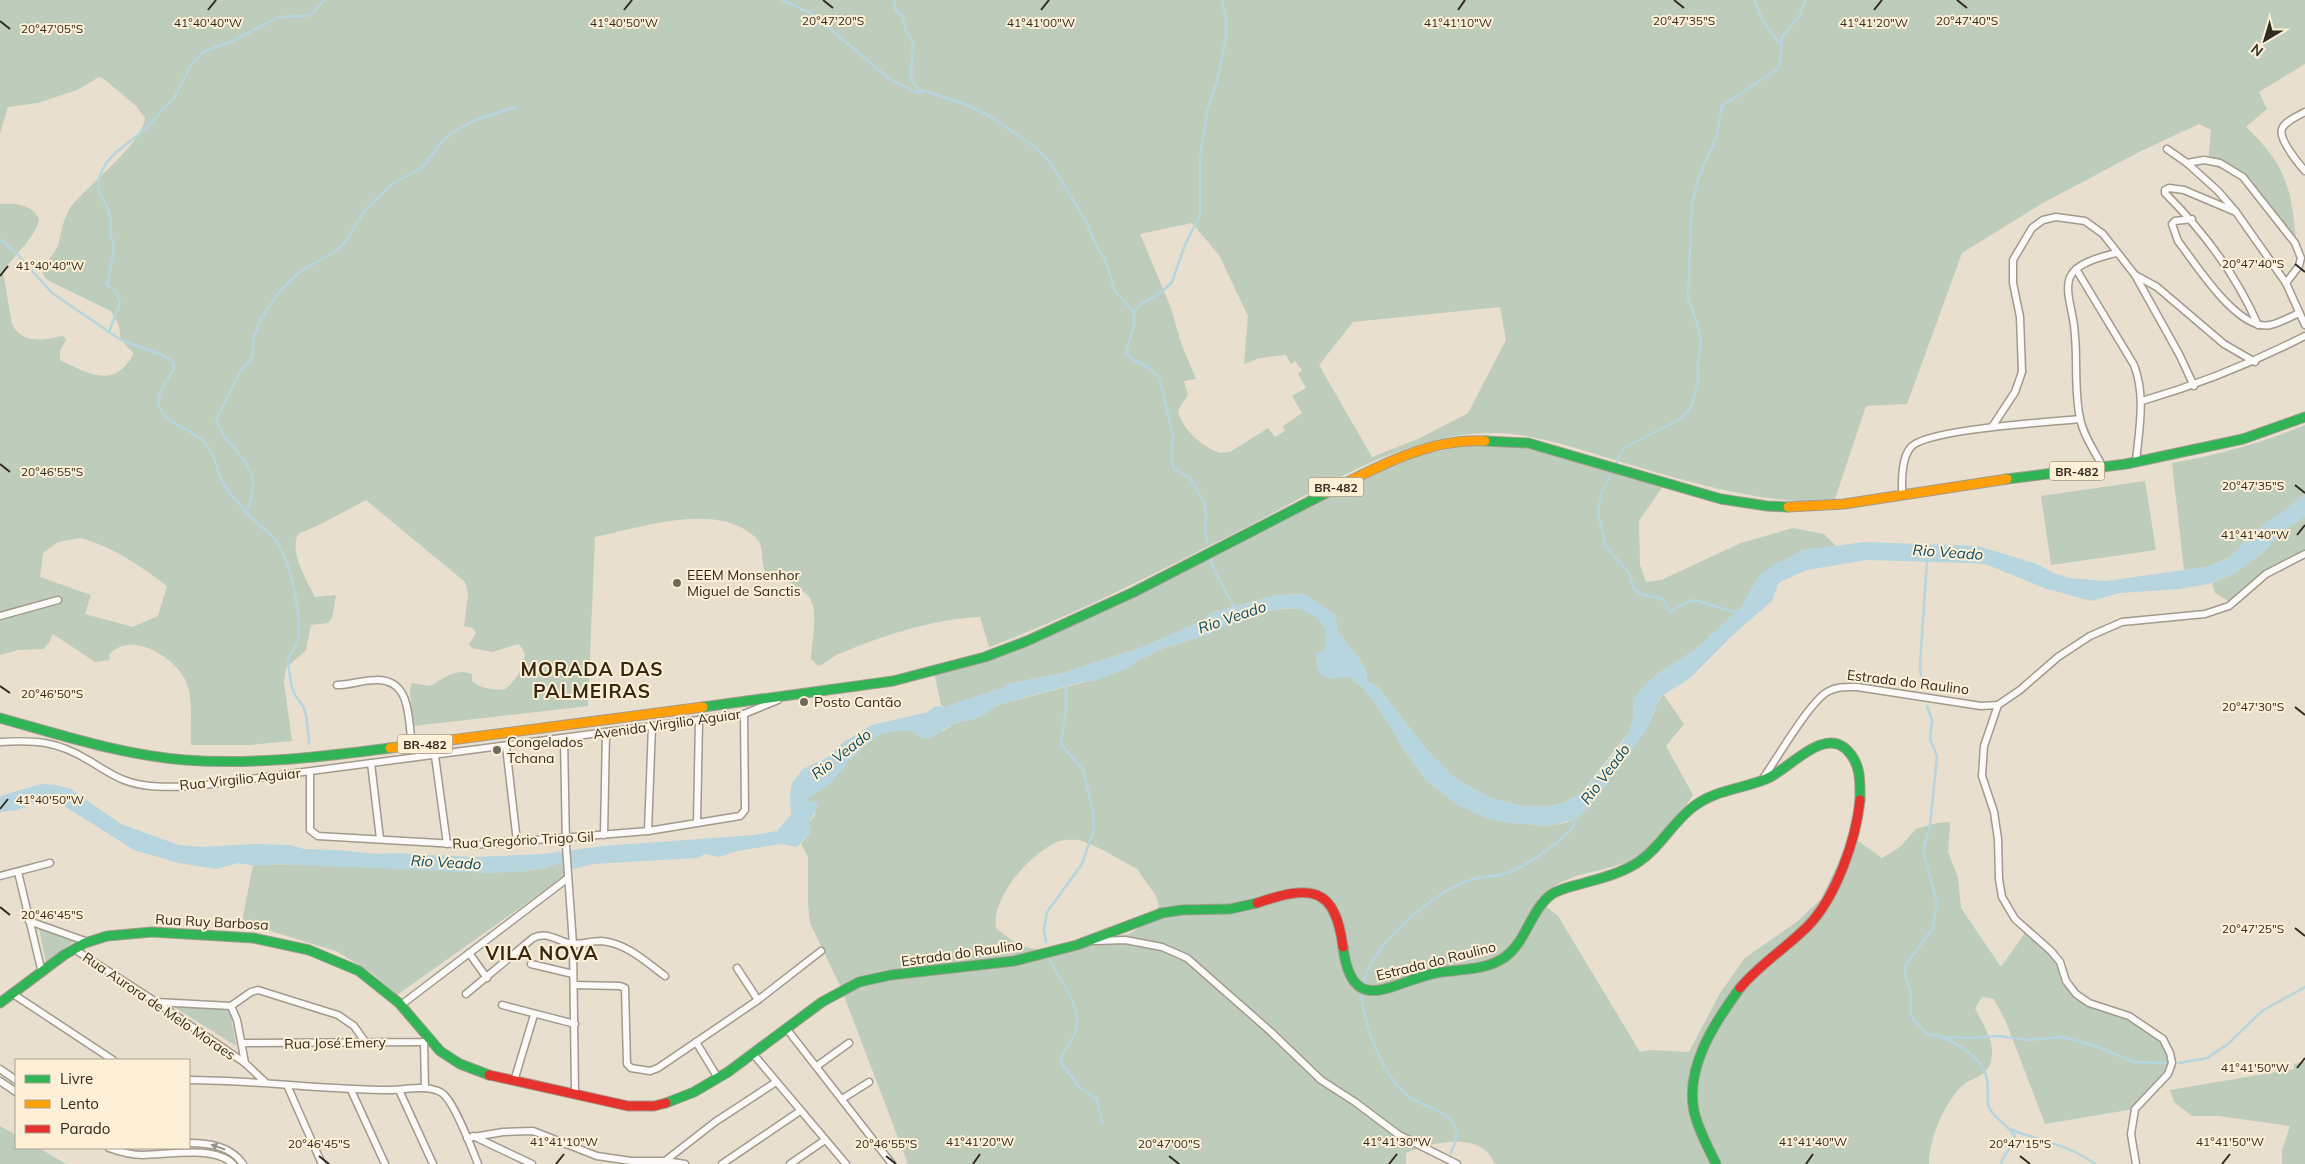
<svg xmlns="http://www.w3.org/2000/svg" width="2305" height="1164" viewBox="0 0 2305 1164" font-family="Mulish,sans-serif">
  <rect width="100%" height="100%" fill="#e8dfce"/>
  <g fill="#beccbb" fill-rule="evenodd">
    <path d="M0,0H2305V64L2259,92L2267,109L2246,127C2285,164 2291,186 2296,239L2239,176L2208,164L2211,130L2199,124L2141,151L2043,203L1962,253L1907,404L1866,406L1834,502C1760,504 1688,482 1618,461C1579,449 1540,435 1499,433C1406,430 1319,490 1239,531C1157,572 1075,615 989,647L980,617C933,619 885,635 841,653C832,656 827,663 818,666L811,659C812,643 817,616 812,602C809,594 796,586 789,582C782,579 773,579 768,575C759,569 766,549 757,539C719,500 640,528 595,537L588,706L413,726L410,689L412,683L430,686C444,679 454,667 472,674V681C480,688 494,691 505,689C517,681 534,655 518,644L492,652L472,648L469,644L476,633L473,628L464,626L468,594L465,582L366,500L321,524L298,534C289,552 307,581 315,597L336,595L332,618L328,623L311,625L306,650L286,668L284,682L292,741L250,745H191C190,726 193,704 188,687C181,660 131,628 109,655L110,660L95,662L53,634L49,643L43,649L18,650L0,655V204C14,202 33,205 39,219C35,239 14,254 3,272L12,324C18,338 33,341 47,339C53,339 58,336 63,336L66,340L60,351V360C80,369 106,387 125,366C128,362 132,359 133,353L121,340L119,326L111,311L49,281L45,278L42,271L58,246L64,221L70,208C87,186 144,142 145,118L136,106L104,79L99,77L77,90L38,103L8,107L0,133ZM1192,223L1219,255L1248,316L1244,364L1260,358L1286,355L1291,364L1295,361L1302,370L1298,374L1306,388L1292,396L1302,413L1283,426L1285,431L1275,437L1268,428L1230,452L1220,453C1204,448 1180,428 1178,410L1188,395L1184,381L1196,379L1181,343L1171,308L1140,234ZM1500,307L1506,340L1468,413L1418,439L1372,457L1319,365L1353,322ZM81,538C115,548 139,565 167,586L158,616L133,627L85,614L91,595L40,577L43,553L58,542Z"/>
    <path d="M2305,425V495L2257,530L2229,558L2205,567L2184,570L2172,463C2218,455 2262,443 2305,425Z"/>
    <polygon points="1475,444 1519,446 1663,486 1639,521 1640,565 1646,582 1661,580 1741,543 1793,528 1824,534 1836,546 1803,550 1781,562 1771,570 1750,601 1740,608 1696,649 1656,675 1643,687 1634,698 1633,718 1629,732 1581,793 1565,802 1547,807 1522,806 1491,798 1456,779 1427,750 1377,686 1367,681 1367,674 1359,658 1338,632 1335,615 1305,594 1278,595 1211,613 1200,622 1143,647 1059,674 1007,684 985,702 970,710 958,712 947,709 941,705 934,672 1015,647 1398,462 1416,456"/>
    <polygon points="2145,481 2156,550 2051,565 2041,496"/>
    <polygon points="2305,516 2305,552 2288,561 2230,602 2215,593 2212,583 2232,575 2262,553 2283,531"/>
    <path d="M1298,608C1309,609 1325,623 1327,634C1327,639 1325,645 1325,650L1316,656L1317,665L1326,677H1350L1364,689L1384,715L1404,750L1425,779L1458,805L1533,825L1550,826L1565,823L1577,818L1590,806L1639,738L1654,714L1657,704L1663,694L1684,724L1666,746L1693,795C1680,814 1666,839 1647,852C1619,871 1581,869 1553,887C1548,890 1543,896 1538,900L1558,916L1640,1052L1652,1050L1689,1052L1720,993L1745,958L1798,921L1821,899L1851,836L1882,858L1900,847L1916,829L1937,823L1950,822L1948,852L1958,877L1961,908L2001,967L2025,933L2057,956L2062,977L2092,1007L2128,1020L2150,1033L2165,1048L2176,1067L2169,1079L2134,1109L2045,1124L2006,1022L1994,999L1982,997L1975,1008C1980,1020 1993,1038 1992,1051C1992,1080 1972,1074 1959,1089C1942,1108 1929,1140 1929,1164H1495C1493,1160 1490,1154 1486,1151C1468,1134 1426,1144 1406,1153V1164H908L841,988L810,923L808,904V857L801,844L810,833V822L815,815L816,802H809V798L816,793L862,748L880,734L901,730L944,731L953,724L980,717L997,705L1085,682L1129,668L1137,661L1164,648L1210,634C1220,624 1259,613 1274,610C1282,608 1290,609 1298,608ZM1080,840L1101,849L1137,869L1156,896L1159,906C1151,915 1142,927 1131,933C1121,938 1107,936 1097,938C1051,946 1036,963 996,928C991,897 1030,854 1057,842C1064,839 1073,840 1080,840Z"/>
    <polygon points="558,863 569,867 569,873 397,995 372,973 336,951 267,930 241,927 253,865 302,864 517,872 546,868"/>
    <polygon points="39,928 74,941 46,963"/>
    <polygon points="174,1007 230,1009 236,1046"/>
    <polygon points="2305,1062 2305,1164 2282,1164 2282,1151 2290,1126 2219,1116 2192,1116 2174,1102 2170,1090 2294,1069 2294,1064"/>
    <polygon points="0,1126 16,1135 16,1148 39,1148 66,1164 0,1164"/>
  </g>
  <path fill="#b7d5de" d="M2305,495V516L2283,531L2269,547L2246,565L2232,575L2208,584L2180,589L2120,593L2091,601L2047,589L1985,564L1969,563L1866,560L1807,570L1782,581L1778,584L1772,601L1734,634L1689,679L1660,697L1647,729L1590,806L1577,818L1551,826L1509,823L1486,818L1458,805L1436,789L1425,779L1404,750L1379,709L1363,688L1350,677L1331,679L1319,674L1316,656L1317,653L1325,650C1326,637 1327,629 1317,619C1294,597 1263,614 1238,622C1228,625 1218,627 1210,634L1164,648L1137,661L1129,668L1094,681L1082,682L997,705L980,717L953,724L931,738H921L914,732L901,730L880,734L855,754L830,784L809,798V802H816L818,807L810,821V833L797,847L782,844L737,851L719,857L705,854L697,858L593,864L574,869L558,863L546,868L517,872L489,873L279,864L256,866L238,863L216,869L178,863L134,850L58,802L42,801L17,810L0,812V796L41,784L56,785L71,789L121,824L179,845L202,847L255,844L290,845L304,849L338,850L379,854L395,853L475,857L543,854L603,846L753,835L777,831L791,815L790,796L792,783L803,769L828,757L842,743L872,725L928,712L934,707L940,706L958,712L970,710L985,702L1007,684L1059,674L1143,647L1200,622L1211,613L1278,595L1305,594L1335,615L1338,632L1359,658L1367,674V681L1377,686L1427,750L1456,779L1491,798L1522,806L1547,807L1565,802L1581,793L1617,750L1629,732L1633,718L1634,698L1643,687L1656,675L1696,649L1740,608L1750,601L1771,570L1781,562L1803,550L1865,542L1978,546L2037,564L2053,573L2070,578L2106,581L2205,567L2229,558L2257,530Z"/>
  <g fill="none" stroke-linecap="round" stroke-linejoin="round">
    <g stroke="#b7d5de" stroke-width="2.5">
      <polyline points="782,0 811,13 891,80 915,92 922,92"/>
      <polyline points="895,0 895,9 903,17 906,32 913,41 911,74 912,81 919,89 965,104 986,114 1031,144 1050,162 1087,223 1096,245 1105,259 1115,291 1134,312 1134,326 1126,352 1133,360 1148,367 1159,377 1173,435 1171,459 1174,469 1190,478 1204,502 1206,514 1205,533 1207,542"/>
      <polyline points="1754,0 1762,19 1779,43"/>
      <path d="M0,239L18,255L52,293L121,340L162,355L173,362L174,368C169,378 156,393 159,405C164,424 190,428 202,440C219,457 215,472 225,487C235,500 247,513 258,524C265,530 272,535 277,542C291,561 302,618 298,641C296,650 286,655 288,664C290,673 290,682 293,690C295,697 299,700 303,706C308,717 308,732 309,743"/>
      <polyline points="1134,311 1142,304 1163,291 1172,282 1185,245 1200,215 1200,158 1207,111 1217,81 1226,38 1226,18 1222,0"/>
      <polyline points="109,332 120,303 115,290 107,285 114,248 110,231 111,221 109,212 98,188 100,175 106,163 115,153 144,130 174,98 191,65 203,52 235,40 278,17 307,16 313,13 324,0"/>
      <polyline points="1616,463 1624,448 1682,418 1692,405 1698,381 1698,364 1701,344 1699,329 1688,298 1692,203 1699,176 1716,138 1722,106 1776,70 1780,63 1782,36 1799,17 1806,0"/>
      <polyline points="1610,476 1601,494 1598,512 1606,547 1629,573 1634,589 1641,594 1663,599 1670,612 1687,602 1695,600 1737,613"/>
      <path d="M246,512C269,461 228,456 216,420L240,372L252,357L254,336L261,319L280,291L301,271L331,254L344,244L365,210L393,183L422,168L440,144L452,133L475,120L516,107"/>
      <polyline points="1211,560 1215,572 1236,610"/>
      <polyline points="1922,688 1920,665 1927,560"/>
      <polyline points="1927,706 1932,720 1930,739 1937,756 1930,826 1923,850 1937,904 1933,928 1905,966 1905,974 1911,992 1910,1011 1914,1021 1928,1034 1944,1037 1968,1038 1999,1036 2028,1040 2062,1037 2093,1045 2134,1062 2169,1063"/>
      <polyline points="1046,942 1044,929 1047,912 1082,864 1094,829 1093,811 1083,770 1061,744 1066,708 1066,684"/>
      <path d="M1050,960C1061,983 1081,1003 1076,1030C1073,1042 1062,1050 1061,1062L1079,1087L1097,1099L1102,1123"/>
      <path d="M1363,985C1366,975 1369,965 1375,957C1395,927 1438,890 1473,879C1484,876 1496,877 1507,873C1524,868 1557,844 1570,831L1573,827L1574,817"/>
      <path d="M1361,996C1366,1029 1383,1079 1411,1098C1425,1108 1447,1109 1455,1127C1459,1135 1454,1145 1451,1153"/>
      <path d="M1943,1038C1960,1045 1984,1059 1987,1080C1989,1089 1986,1099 1989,1107C1993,1118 2008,1125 2015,1136C2015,1147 2003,1153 2001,1164"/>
      <polyline points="2179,1063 2207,1058 2228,1044 2262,1011 2305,987"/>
      <path d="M2012,1130C2041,1141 2070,1145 2095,1164"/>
    </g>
    <g stroke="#b7d5de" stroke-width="14">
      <polyline points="1749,607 1764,581 1781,568"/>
      <polyline points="936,717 999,696"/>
    </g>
    <g stroke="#a19a8d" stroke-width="9">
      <g id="street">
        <path d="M2305,112C2298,116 2285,121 2282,129C2278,139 2299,164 2305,171"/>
        <polyline points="2167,149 2187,163 2218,191 2236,212 2286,283 2305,325"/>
        <polyline points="2187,163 2204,160 2220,163 2243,177 2295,243 2301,258 2299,266 2286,283"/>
        <path d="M2236,212L2184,190L2169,188L2165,190V193C2204,232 2236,274 2258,325"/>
        <path d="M2192,219L2175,221L2172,224L2178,241C2195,263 2238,332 2270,325C2280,323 2290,317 2299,313"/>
        <path d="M2076,269L2134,365C2146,396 2139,429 2136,462"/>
        <polyline points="2135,275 2157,287 2224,344 2255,362"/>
        <path d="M2142,401C2201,384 2250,364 2305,336"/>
        <polyline points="1992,427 2015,392 2022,372 2020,317 2013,283 2013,260 2032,228 2043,220 2056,217 2085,221 2103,234 2135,275 2179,354 2194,386"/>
        <path d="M2103,467C2095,452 2083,435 2080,418C2073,386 2079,352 2073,319C2071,307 2065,288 2070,277C2077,262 2102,257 2116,253"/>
        <path d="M1902,495C1902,481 1901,458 1911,447C1927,429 2051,422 2080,419"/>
        <polyline points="0,616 58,600"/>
        <path d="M337,685C351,685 362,680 376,680C412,679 408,720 412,746"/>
        <polyline points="1998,705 1984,746 1982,776 1994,812 1998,839 1999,879 2002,897 2015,919 2051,951 2060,962 2066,981 2076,994 2089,1003 2129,1016 2163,1039 2170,1053 2172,1063 2168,1074 2135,1109 2131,1134 2136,1164"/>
        <polyline points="564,738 566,846 573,944 575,1092"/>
        <path d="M0,742C35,740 57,741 88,760C100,767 111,775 124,780C147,789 173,787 197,786L744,714L778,700"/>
        <polyline points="506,746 517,842"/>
        <polyline points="435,756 447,844"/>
        <polyline points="371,763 380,839"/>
        <polyline points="310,772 310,830 318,836 473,845 648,831 740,816 745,810 744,714"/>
        <path d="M1762,780C1776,760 1809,703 1827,692C1837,686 1847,687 1857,687L1981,706L1998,705L2020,690L2058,657L2090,636L2122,622L2205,614L2229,606L2266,574L2305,554"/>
        <polyline points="697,823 699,720"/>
        <polyline points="648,831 652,726"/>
        <polyline points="604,835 606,732"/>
        <polyline points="18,872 42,973"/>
        <polyline points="0,876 50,863"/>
        <polyline points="29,921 88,942"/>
        <polyline points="1095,941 1125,940 1141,943 1162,947 1187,958 1270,1031 1321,1080 1355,1102 1399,1135 1457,1164"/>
        <polyline points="74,949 156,1002 245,1063"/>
        <polyline points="469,953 487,978"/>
        <polyline points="531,964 573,974"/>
        <polyline points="737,968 758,1000"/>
        <polyline points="574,985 620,986 625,988 627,1064 631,1068 650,1071 658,1068 758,1000 821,951"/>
        <polyline points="13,994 113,1060"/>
        <path d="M466,994L533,938C548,930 559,943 574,944C583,944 592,941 601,941C626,943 645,961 665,976"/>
        <polyline points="156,1002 231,1006 251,992 258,990 338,1015 354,1026 366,1043"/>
        <polyline points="401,1005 568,878"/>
        <polyline points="502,1005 575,1024"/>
        <polyline points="231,1006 237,1020 245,1063 265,1082"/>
        <polyline points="786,1028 892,1164"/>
        <polyline points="424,1042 425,1088"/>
        <polyline points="696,1042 718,1078"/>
        <polyline points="242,1043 424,1042 428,1040"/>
        <polyline points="754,1055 846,1164"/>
        <polyline points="817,1066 849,1043"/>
        <polyline points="0,1069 16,1080"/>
        <path d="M189,1080C256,1080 323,1090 390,1090C406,1090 428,1084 442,1093C454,1101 472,1149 478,1164"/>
        <polyline points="0,1081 16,1092"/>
        <polyline points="514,1081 534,1015"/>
        <polyline points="287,1085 322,1164"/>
        <polyline points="351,1090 385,1164"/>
        <polyline points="399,1090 433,1164"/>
        <polyline points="842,1099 869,1082"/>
        <polyline points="473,1136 532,1164"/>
        <polyline points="467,1138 503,1132 533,1131 597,1156 631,1161 665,1161 685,1164"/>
        <path d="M189,1143C209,1143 231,1146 243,1164"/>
        <path d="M109,1148C120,1152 131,1155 143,1155C167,1155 214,1145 233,1164"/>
        <polyline points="665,1161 715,1122 776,1082"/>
        <polyline points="722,1164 800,1111"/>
        <polyline points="790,1164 825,1140"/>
      </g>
    </g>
    <g stroke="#a19a8d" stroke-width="11">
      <g id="fast">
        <polyline points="1485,441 1528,443 1721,499 1767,506 1788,507"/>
        <polyline points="2007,479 2126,464 2243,439 2305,417"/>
        <polyline points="703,707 893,681 985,657 1027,641 1134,592 1326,493"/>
        <path d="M0,718C61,735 122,755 185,760C254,765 321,757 390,748"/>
        <path d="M1343,947C1352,1020 1393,981 1436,973C1459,969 1486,971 1505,957C1527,941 1530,910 1552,894C1562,888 1574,886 1584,883C1602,878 1621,873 1637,863C1660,848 1672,823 1693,807C1714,790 1742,789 1766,779C1789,770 1824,725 1848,751C1861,765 1860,781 1860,800"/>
        <polyline points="0,1003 64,955 85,943 107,936 152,932 253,938 309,950 359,971 399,1003 440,1051 460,1064 489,1075"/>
        <polyline points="666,1103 694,1092 728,1072 822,1002 859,982 891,975 1014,961 1077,945 1162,913 1182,910 1230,909 1257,903"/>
        <path d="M1716,1164C1708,1147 1698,1130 1694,1111C1685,1067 1715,1022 1740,988"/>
      </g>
    </g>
    <g stroke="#a19a8d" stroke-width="11">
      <g id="slow">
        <path d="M1326,493C1375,468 1428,438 1485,441"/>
        <polyline points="1788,507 1844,504 2007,479"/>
        <polyline points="390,748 703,707"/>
      </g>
    </g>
    <g stroke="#a19a8d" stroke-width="11">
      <g id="jam">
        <path d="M1257,903C1310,885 1335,885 1343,947"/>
        <path d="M1740,988C1760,964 1786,948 1808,926C1836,897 1856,840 1860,800"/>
        <polyline points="489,1075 628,1106 654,1106 666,1103"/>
      </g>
    </g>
    <use href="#street" stroke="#fcfaf8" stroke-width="6"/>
    <use href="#fast" stroke="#30b455" stroke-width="9"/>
    <use href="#slow" stroke="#ff9f0a" stroke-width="9"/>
    <use href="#jam" stroke="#e5322d" stroke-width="9"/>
  </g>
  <defs><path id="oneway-solid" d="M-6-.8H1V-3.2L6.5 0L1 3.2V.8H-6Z" transform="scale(1.25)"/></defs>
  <use fill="#96928c" href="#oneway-solid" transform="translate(218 1147) rotate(-161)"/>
  <path fill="none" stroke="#312b1f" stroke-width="2" d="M823,0L833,8M1674,0L1684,8M1957,0L1967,8M208,10L216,0M624,10L632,0M1041,10L1049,0M1458,10L1465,0M1874,10L1882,0M0,21L10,29M2295,264L2305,272M0,276L8,266M0,464L10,472M2295,485L2305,493M2297,535L2305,525M0,686L10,693M2295,707L2305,715M0,809L8,799M0,907L10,915M2295,928L2305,936M2297,1068L2305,1058M319,1156L329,1164M886,1156L896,1164M1169,1156L1179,1164M2020,1156L2030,1164M556,1164L564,1154M973,1164L980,1154M1389,1164L1397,1154M1806,1164L1813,1154M2222,1164L2230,1154"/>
  <g fill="#716a5c" stroke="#fdf0d7" stroke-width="2">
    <circle cx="677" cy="583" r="5"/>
    <circle cx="804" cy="702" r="5"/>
    <circle cx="497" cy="750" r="5"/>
  </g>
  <g text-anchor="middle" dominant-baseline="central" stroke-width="4" stroke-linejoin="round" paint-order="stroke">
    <g fill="#fdf0d7" stroke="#6e6656" stroke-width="1">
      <rect x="2049.5" y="461.5" width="55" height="19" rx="4"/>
      <rect x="1308.5" y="477.5" width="55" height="19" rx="4"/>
      <rect x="397.5" y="734.5" width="55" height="19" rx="4"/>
    </g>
    <g font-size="12" font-weight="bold" fill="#312b1f">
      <text x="2077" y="471">BR-482</text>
      <text x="1336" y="487">BR-482</text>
      <text x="425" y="744">BR-482</text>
    </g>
    <g font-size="14" fill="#312b1f" stroke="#fdf0d7" text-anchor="start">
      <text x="687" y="575">EEEM Monsenhor<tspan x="687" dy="16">Miguel de Sanctis</tspan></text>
      <text x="814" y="702">Posto Cantão</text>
      <text x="507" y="742">Congelados<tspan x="507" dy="16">Tchana</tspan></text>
    </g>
    <g font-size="14" fill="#312b1f" stroke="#fdf0d7">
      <text transform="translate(1908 682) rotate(7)">Estrada do Raulino</text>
      <text transform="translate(667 724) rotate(-8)">Avenida Virgilio Aguiar</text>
      <text transform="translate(240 779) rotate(-6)">Rua Virgilio Aguiar</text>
      <text transform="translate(523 840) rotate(-3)">Rua Gregório Trigo Gil</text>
      <text transform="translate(212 922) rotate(3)">Rua Ruy Barbosa</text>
      <text transform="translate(962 953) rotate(-8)">Estrada do Raulino</text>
      <text transform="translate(1436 961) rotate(-14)">Estrada do Raulino</text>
      <text transform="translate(159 1006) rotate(34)">Rua Aurora de Melo Moraes</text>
      <text transform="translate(335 1043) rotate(-1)">Rua José Emery</text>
    </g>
    <g font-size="15" font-style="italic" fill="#094b60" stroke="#fdf0d7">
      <text transform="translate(1948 552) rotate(4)">Rio Veado</text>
      <text transform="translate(1232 617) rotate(-19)">Rio Veado</text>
      <text transform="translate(841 754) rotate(-38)">Rio Veado</text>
      <text transform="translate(1605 774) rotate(-53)">Rio Veado</text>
      <text transform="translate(446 862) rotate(3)">Rio Veado</text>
    </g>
    <g font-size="19" font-weight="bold" letter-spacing="1" fill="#362910" stroke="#fdf0d7">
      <text x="592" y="669">MORADA DAS<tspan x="592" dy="22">PALMEIRAS</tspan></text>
      <text x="542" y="953">VILA NOVA</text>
    </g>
  </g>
  <g font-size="12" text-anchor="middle" fill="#312b1f" stroke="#fdf0d7" stroke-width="4" stroke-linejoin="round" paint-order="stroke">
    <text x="833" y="25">20°47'20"S</text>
    <text x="1684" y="25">20°47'35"S</text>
    <text x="1967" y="25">20°47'40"S</text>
    <text x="208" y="27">41°40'40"W</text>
    <text x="624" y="27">41°40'50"W</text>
    <text x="1041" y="27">41°41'00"W</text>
    <text x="1458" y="27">41°41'10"W</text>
    <text x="1874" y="27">41°41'20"W</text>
    <text x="52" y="33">20°47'05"S</text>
    <text x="2253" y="268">20°47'40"S</text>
    <text x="50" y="270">41°40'40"W</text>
    <text x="52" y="476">20°46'55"S</text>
    <text x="2253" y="490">20°47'35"S</text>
    <text x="2255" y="539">41°41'40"W</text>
    <text x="52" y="698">20°46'50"S</text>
    <text x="2253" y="711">20°47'30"S</text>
    <text x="50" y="804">41°40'50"W</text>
    <text x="52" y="919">20°46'45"S</text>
    <text x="2253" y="933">20°47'25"S</text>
    <text x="2255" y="1072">41°41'50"W</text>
    <text x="564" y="1146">41°41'10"W</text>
    <text x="980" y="1146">41°41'20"W</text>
    <text x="1397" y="1146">41°41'30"W</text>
    <text x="1813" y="1146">41°41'40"W</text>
    <text x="2230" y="1146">41°41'50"W</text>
    <text x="319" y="1148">20°46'45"S</text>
    <text x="886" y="1148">20°46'55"S</text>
    <text x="1169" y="1148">20°47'00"S</text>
    <text x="2020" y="1148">20°47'15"S</text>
  </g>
  <rect x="15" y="1059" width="175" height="90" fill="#fdf0d7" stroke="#aba18d"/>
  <rect x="25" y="1075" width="25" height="8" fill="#30b455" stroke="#aba18d"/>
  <text x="60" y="1084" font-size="15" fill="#312b1f">Livre</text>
  <rect x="25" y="1100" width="25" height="8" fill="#ff9f0a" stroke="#aba18d"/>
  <text x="60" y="1109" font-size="15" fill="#312b1f">Lento</text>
  <rect x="25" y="1125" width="25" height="8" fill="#e5322d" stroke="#aba18d"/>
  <text x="60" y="1134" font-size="15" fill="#312b1f">Parado</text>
  <g transform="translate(2265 40) rotate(218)" stroke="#fdf0d7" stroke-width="4" paint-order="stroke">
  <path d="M0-4L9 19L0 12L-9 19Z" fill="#312b1f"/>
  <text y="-8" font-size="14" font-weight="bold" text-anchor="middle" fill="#312b1f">N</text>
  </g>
</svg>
